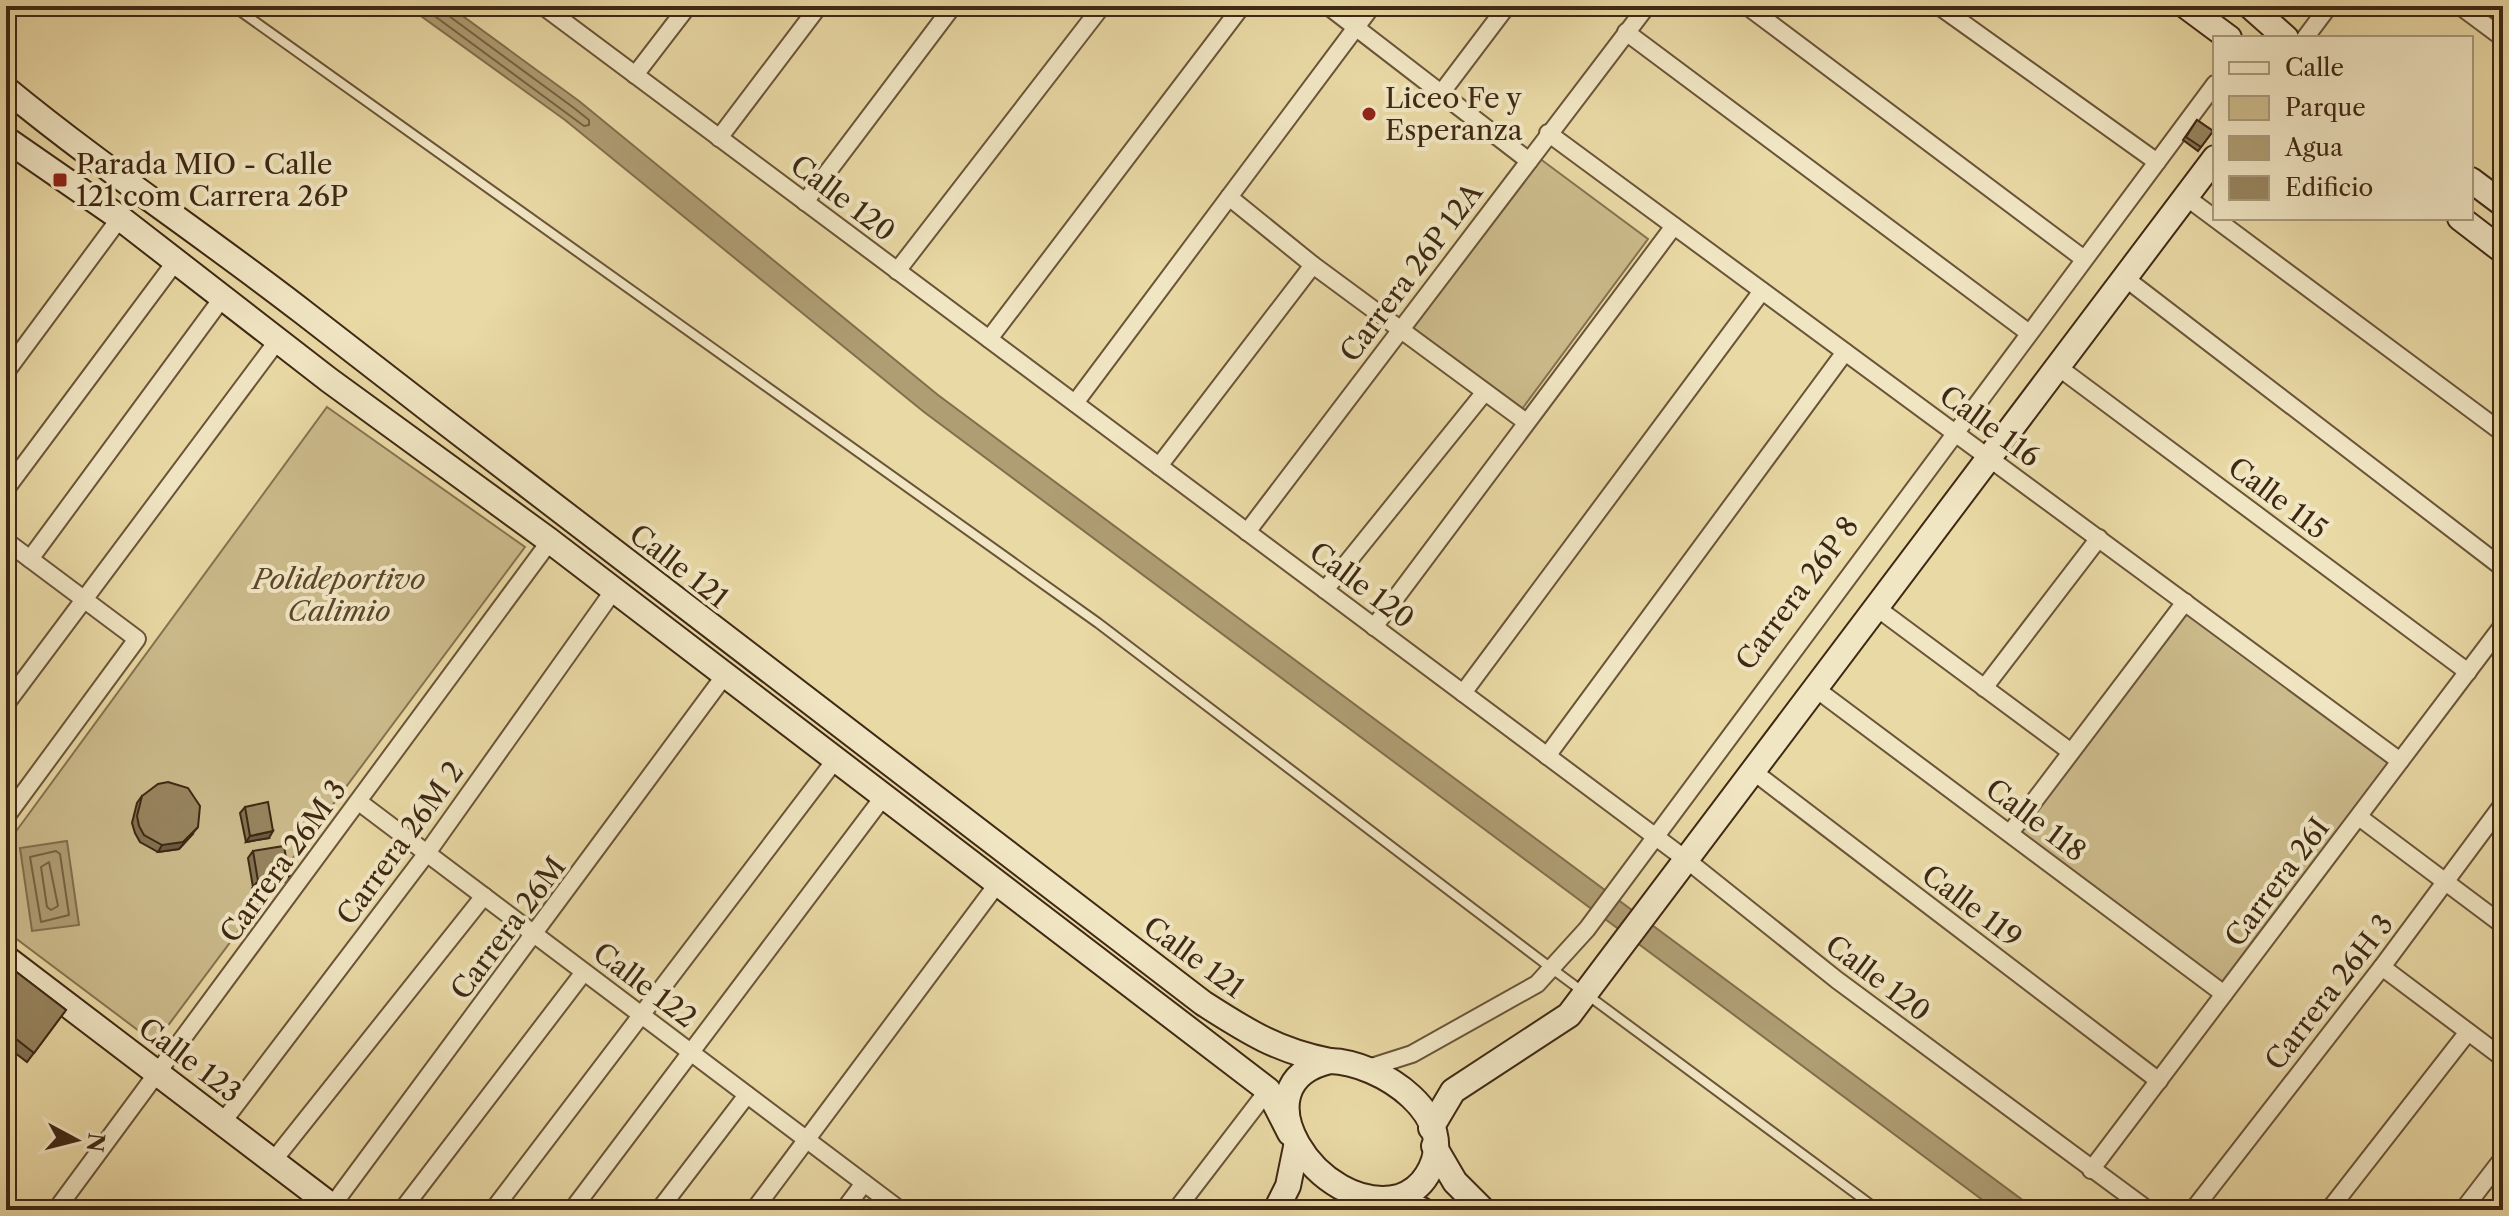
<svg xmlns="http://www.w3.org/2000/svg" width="2509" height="1216" viewBox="0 0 2509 1216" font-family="'Libre Caslon Text',serif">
  <rect width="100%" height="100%" fill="#e9d9a5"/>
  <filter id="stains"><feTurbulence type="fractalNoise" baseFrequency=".0025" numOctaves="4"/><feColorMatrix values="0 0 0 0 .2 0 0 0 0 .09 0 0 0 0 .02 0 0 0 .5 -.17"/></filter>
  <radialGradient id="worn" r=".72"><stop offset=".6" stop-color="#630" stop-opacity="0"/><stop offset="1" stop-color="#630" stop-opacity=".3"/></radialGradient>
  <g fill="#ccbb8c" stroke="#867250" stroke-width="2">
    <polygon points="1539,158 1648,239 1522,409 1413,328"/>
    <polygon points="327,407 525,547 155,1043 6,931 6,845"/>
    <polygon points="2185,602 2400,761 2224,994 2010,833"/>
  </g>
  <g fill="#af9d73" stroke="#826e4d" stroke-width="2">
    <polygon points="407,6 449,6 579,101 938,395 2036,1210 1996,1210 924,412 565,120"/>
    <polygon points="67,841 79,925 32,931 20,848"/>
  </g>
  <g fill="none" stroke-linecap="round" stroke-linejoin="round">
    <g stroke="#776243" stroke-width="2">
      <polyline points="421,6 584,126 589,125 589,120 574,108 449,16 446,6"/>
      <polygon points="56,851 60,854 69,915 41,922 30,857"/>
      <polygon points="49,862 58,906 51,910 47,907 41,867"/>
    </g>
    <g stroke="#6a5438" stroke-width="12">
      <polyline id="lane" points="233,6 1098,623 1551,968 1878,1210"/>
    </g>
    <g stroke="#6a5438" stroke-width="20">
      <g id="street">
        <polyline points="543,6 1688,861 1837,980 2148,1210"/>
        <polyline points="1328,6 1529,161"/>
        <polyline points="1747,6 2084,259"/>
        <polyline points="1939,6 2157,162"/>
        <polyline points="2460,6 2503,38"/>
        <polyline points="1626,32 2029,333"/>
        <polyline points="2305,38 2329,6"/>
        <polyline points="635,75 688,6"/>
        <polyline points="1442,92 1507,6"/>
        <polyline points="1548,133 2400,761"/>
        <polyline points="719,138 819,6"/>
        <polyline points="1229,197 1313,265 1526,422"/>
        <polyline points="2186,197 2503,433"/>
        <polyline points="805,202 953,6"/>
        <polyline points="897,271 1102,6"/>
        <polyline points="2125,278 2503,568"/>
        <polyline points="989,339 1242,6"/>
        <polyline points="2058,367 2468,672"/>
        <polyline points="6,372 120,218"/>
        <polyline points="1075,403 1372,6"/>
        <polyline points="1159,466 1313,265"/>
        <polyline points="6,489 176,261"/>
        <polyline points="1247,532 1647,6"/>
        <polyline points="6,541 137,639 6,817"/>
        <polyline points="30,559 223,297"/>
        <polyline points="1325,590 1484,393"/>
        <polyline points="1877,608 2071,752"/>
        <polyline points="1374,627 1674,226"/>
        <polyline points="1984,688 2099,538"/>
        <polyline points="1816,689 2224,994"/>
        <polyline points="1463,693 1762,291"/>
        <polyline points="6,704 278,340"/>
        <polyline points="1547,756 1845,352"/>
        <polyline points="1754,772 2159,1081"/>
        <polyline points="359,802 900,1210"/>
        <polyline points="2359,817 2503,925"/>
        <polyline points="2010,833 2185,602"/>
        <polyline points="2382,967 2503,1058"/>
        <polyline points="1368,1068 1412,1054 1537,984 1587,929 2215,84"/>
        <polyline points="222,1123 427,853 614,590"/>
        <polyline points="273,1161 484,896"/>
        <polyline points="2091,1170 2503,625"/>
        <polyline points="56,1210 550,541"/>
        <polyline points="329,1210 725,675"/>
        <polyline points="402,1210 584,972"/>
        <polyline points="493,1210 836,759"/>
        <polyline points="572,1210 884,796"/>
        <polyline points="659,1210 747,1095"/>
        <polyline points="754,1210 998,883"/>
        <polyline points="844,1210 864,1183"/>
        <polyline points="1176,1210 1268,1090"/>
        <polyline points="2193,1210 2382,967 2503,804"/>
        <polyline points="2329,1210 2468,1032"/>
        <polyline points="2463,1210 2503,1158"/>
      </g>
    </g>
    <g stroke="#3f2813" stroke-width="28">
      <g id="secondary">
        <polyline points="2186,6 2229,38"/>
        <polyline points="2250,6 2286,38"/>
        <path d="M6,89C102,168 205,236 303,312C602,544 902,775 1203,1003C1248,1032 1278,1051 1330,1061"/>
        <polyline points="6,139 120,218 329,380 550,541 1268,1090 1290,1133"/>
        <polyline points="2471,180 2503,204"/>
        <polyline points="2460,218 2503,251"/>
        <polyline points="6,958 337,1210"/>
        <path d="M1330,1061C1380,1062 1464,1117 1427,1175C1421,1185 1411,1193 1399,1197C1318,1216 1233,1083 1330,1061Z"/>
        <polyline points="1431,1128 1453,1091 1569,1015 2215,158"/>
        <polyline points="1434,1146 1455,1182 1483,1210"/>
        <polyline points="1391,1199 1422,1210"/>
        <polyline points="1276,1210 1288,1186 1296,1147"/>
      </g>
    </g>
    <use href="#lane" stroke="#f1e6c4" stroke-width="8"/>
    <use href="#street" stroke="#f1e6c4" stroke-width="16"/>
    <use href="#secondary" stroke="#f1e6c4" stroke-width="24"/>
  </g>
  <g fill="#827252" stroke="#3f2813" stroke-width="2">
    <polygon points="2197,120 2213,131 2198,151 2183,140"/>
    <polygon points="142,796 193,834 179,849 158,852 140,842 135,833 132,823 137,803"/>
    <polygon points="245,807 269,838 246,842 240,813"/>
    <polygon points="253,851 284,882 253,887 248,858"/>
    <polygon points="6,964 66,1010 27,1062 6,1046"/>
  </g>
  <g fill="#6a5c42" stroke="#3f2813" stroke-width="2">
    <polygon points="198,827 179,849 158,852 162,845"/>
    <polygon points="273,831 269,838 246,842 250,836"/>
    <polygon points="289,876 284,882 253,887 258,881"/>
  </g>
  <g fill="#97845f" stroke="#3f2813" stroke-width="2">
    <polygon points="2197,120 2213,131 2201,147 2186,137"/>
    <polygon points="168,782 188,788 200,806 198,827 183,842 162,845 144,835 139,826 137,816 142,796 158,784"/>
    <polygon points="268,802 273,831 250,836 245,807"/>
    <polygon points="284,846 289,876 258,881 253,851"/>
    <polygon points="6,964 66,1010 34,1053 6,1031"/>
  </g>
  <g fill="#8f2418" stroke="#f1e6c4" stroke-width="3">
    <circle cx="1369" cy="114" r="8"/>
    <rect x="52" y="172" width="16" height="16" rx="4"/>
  </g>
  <g text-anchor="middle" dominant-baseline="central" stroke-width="8" stroke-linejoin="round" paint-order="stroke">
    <g font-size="28" fill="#3f2813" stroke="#f1e6c4" text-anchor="start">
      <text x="1385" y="98">Liceo Fe y<tspan x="1385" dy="32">Esperanza</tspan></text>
      <text x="76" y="164">Parada MIO - Calle<tspan x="76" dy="32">121 com Carrera 26P</tspan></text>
    </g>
    <g font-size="28" fill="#3f2813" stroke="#f1e6c4">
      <text transform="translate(843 198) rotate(37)">Calle 120</text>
      <text transform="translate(1411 272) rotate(-53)">Carrera 26P 12A</text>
      <text transform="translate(1990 426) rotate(36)">Calle 116</text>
      <text transform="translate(2278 498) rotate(37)">Calle 115</text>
      <text transform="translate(679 566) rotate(38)">Calle 121</text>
      <text transform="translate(1362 585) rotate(37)">Calle 120</text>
      <text transform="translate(1797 593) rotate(-53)">Carrera 26P 8</text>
      <text transform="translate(2036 820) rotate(37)">Calle 118</text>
      <text transform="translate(400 843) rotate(-54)">Carrera 26M 2</text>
      <text transform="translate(283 861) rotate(-54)">Carrera 26M 3</text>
      <text transform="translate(2277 882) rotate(-53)">Carrera 26I</text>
      <text transform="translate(1972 906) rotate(37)">Calle 119</text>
      <text transform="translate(508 928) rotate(-53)">Carrera 26M</text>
      <text transform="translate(1194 957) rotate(36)">Calle 121</text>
      <text transform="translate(1878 978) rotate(37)">Calle 120</text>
      <text transform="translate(645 985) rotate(37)">Calle 122</text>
      <text transform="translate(2329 992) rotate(-52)">Carrera 26H 3</text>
      <text transform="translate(190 1060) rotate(37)">Calle 123</text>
    </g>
    <g font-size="28" font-style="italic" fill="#5b452b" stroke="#f1e6c4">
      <text x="339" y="579">Polideportivo<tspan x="339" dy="32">Calimio</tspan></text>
    </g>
  </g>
  <rect width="2509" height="1216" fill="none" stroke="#e9d9a5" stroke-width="32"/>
  <rect x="8" y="8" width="2493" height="1200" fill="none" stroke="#3f2813" stroke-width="4"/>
  <rect x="16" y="16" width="2477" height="1184" fill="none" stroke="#3f2813" stroke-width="2"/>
  <rect x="2213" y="36" width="260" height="184" fill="#f1e6c4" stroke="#aa9a7d" stroke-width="2"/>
  <rect x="2229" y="62" width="40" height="12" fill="#f1e6c4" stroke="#aa9a7d" stroke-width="2"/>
  <text x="2285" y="76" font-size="24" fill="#3f2813">Calle</text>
  <rect x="2229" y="96" width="40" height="24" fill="#ccbb8c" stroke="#aa9a7d" stroke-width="2"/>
  <text x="2285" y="116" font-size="24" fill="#3f2813">Parque</text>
  <rect x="2229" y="136" width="40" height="24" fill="#af9d73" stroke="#aa9a7d" stroke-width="2"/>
  <text x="2285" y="156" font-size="24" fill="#3f2813">Agua</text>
  <rect x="2229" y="176" width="40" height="24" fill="#97845f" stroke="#aa9a7d" stroke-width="2"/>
  <text x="2285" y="196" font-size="24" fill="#3f2813">Edificio</text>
  <g transform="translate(76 1140) rotate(97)" stroke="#f1e6c4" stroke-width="6" paint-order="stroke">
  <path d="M0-6L14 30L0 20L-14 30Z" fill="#3f2813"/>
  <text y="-12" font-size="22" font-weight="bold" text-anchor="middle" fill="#3f2813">N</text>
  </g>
  <rect width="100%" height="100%" filter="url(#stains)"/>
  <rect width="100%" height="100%" fill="url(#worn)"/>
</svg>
